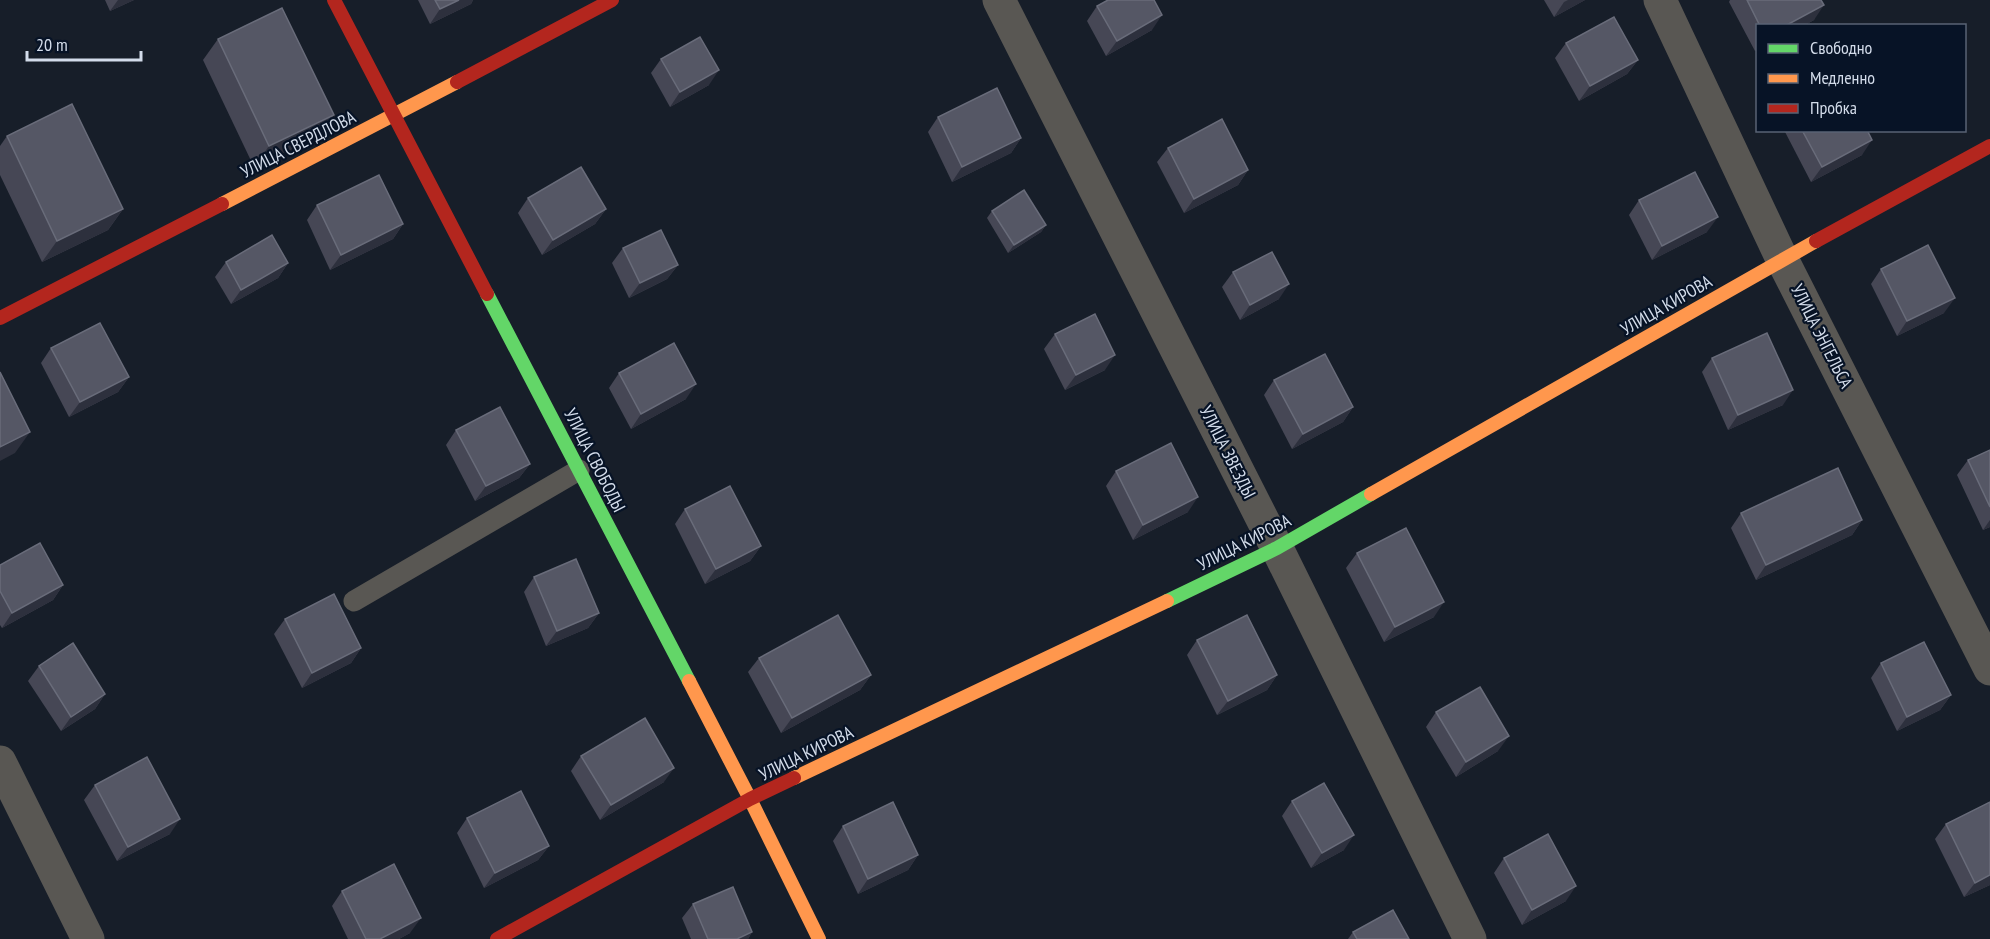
<svg xmlns="http://www.w3.org/2000/svg" width="1990" height="939" viewBox="0 0 1990 939" font-family="'PT Sans Narrow',sans-serif">
  <rect width="100%" height="100%" fill="#171e29"/>
  <g fill="none" stroke-linecap="round" stroke-linejoin="round">
    <polyline stroke="#595753" stroke-width="21" points="354,601 579,470"/>
    <g stroke="#595753" stroke-width="33">
      <polyline points="999,0 1277,548 1470,939"/>
      <polyline points="1660,0 1782,259 1990,669"/>
      <polyline points="0,762 88,939"/>
    </g>
    <g stroke="#63d668" stroke-width="14">
      <polyline points="487,294 689,681"/>
      <polyline points="1167,601 1277,548 1371,494"/>
    </g>
    <g stroke="#ff974d" stroke-width="14">
      <polyline points="222,204 457,82"/>
      <polyline points="1371,494 1816,241"/>
      <polyline points="689,681 750,799 819,939"/>
      <polyline points="794,778 1167,601"/>
    </g>
    <g stroke="#b3261e" stroke-width="14">
      <polyline points="334,0 487,294"/>
      <polyline points="457,82 612,0"/>
      <polyline points="1816,241 1990,146"/>
      <polyline points="0,318 222,204"/>
      <polyline points="497,939 750,799 794,778"/>
    </g>
  </g>
  <g fill="#464755">
    <polygon points="105,0 134,0 110,11"/>
    <polygon points="418,0 473,0 471,4 430,24"/>
    <polygon points="1544,0 1585,0 1554,17"/>
    <polygon points="1730,0 1821,0 1814,20 1803,26 1758,26 1758,49 1755,51 1729,2"/>
    <polygon points="1097,6 1152,30 1106,56 1087,21"/>
    <polygon points="218,39 319,136 254,167 203,60"/>
    <polygon points="1566,43 1638,60 1627,74 1579,101 1555,58"/>
    <polygon points="661,59 709,85 670,107 651,73"/>
    <polygon points="938,117 1021,138 1011,153 952,182 928,132"/>
    <polygon points="1784,130 1867,130 1862,155 1811,182"/>
    <polygon points="7,136 123,209 108,230 42,262 0,175 0,146"/>
    <polygon points="1168,148 1248,170 1238,185 1184,213 1157,162"/>
    <polygon points="528,198 606,209 595,224 542,255 518,213"/>
    <polygon points="1639,200 1707,232 1652,260 1629,215"/>
    <polygon points="317,205 403,224 393,239 330,270 307,220"/>
    <polygon points="992,211 1046,225 1041,232 1008,253 987,218"/>
    <polygon points="623,248 678,265 667,279 629,298 612,263"/>
    <polygon points="226,262 288,263 278,278 231,304 215,277"/>
    <polygon points="1881,269 1944,313 1897,336 1871,284"/>
    <polygon points="1233,272 1279,299 1240,320 1222,287"/>
    <polygon points="1055,334 1105,370 1065,390 1044,349"/>
    <polygon points="51,348 129,377 118,392 69,417 41,363"/>
    <polygon points="1712,358 1783,405 1728,430 1702,372"/>
    <polygon points="619,373 686,399 631,429 609,388"/>
    <polygon points="1274,380 1353,407 1343,422 1292,449 1264,395"/>
    <polygon points="456,430 530,464 519,478 475,501 446,445"/>
    <polygon points="1990,450 1990,527 1983,530 1957,475 1968,460"/>
    <polygon points="1116,471 1188,512 1133,540 1106,486"/>
    <polygon points="685,509 761,546 750,561 705,584 675,524"/>
    <polygon points="1741,513 1862,520 1852,535 1756,580 1731,528"/>
    <polygon points="1357,553 1434,617 1384,642 1346,568"/>
    <polygon points="0,565 63,585 53,600 2,628 0,625"/>
    <polygon points="534,577 599,613 588,628 546,646 524,592"/>
    <polygon points="285,619 361,648 351,663 302,688 274,634"/>
    <polygon points="1197,640 1277,675 1267,690 1217,715 1187,655"/>
    <polygon points="759,658 871,675 860,690 781,733 748,672"/>
    <polygon points="1881,663 1951,695 1940,710 1897,731 1871,678"/>
    <polygon points="39,666 105,694 95,709 61,731 28,681"/>
    <polygon points="1436,712 1498,751 1456,777 1426,727"/>
    <polygon points="581,756 664,782 600,820 571,771"/>
    <polygon points="95,785 170,834 117,861 84,800"/>
    <polygon points="1292,801 1344,850 1311,868 1282,816"/>
    <polygon points="467,818 549,846 538,860 484,888 457,833"/>
    <polygon points="1946,824 1990,885 1964,897 1935,839"/>
    <polygon points="843,826 918,855 908,870 858,894 833,841"/>
    <polygon points="1504,858 1566,901 1522,925 1494,873"/>
    <polygon points="342,891 410,933 399,939 348,939 332,906"/>
    <polygon points="693,904 752,932 748,939 691,939 682,918"/>
    <polygon points="1353,932 1409,939 1348,939"/>
  </g>
  <g fill="#2d303d">
    <polygon points="118,0 134,0 110,11"/>
    <polygon points="459,0 473,0 471,4 430,24 440,9"/>
    <polygon points="1568,0 1585,0 1554,17 1564,2"/>
    <polygon points="1824,5 1814,20 1803,26 1785,26"/>
    <polygon points="1162,15 1152,30 1106,56 1117,41"/>
    <polygon points="1638,60 1627,74 1579,101 1590,86"/>
    <polygon points="719,70 709,85 670,107 680,92"/>
    <polygon points="334,115 319,136 254,167 269,146"/>
    <polygon points="1021,138 1011,153 952,182 962,167"/>
    <polygon points="1872,140 1862,155 1811,182 1822,167"/>
    <polygon points="1248,170 1238,185 1184,213 1194,199"/>
    <polygon points="123,209 108,230 42,262 57,241"/>
    <polygon points="606,209 595,224 542,255 553,240"/>
    <polygon points="1718,217 1707,232 1652,260 1662,246"/>
    <polygon points="403,224 393,239 330,270 341,255"/>
    <polygon points="1046,225 1041,232 1008,253 1014,245"/>
    <polygon points="288,263 278,278 231,304 241,290"/>
    <polygon points="678,265 667,279 629,298 640,283"/>
    <polygon points="1289,284 1279,299 1240,320 1250,305"/>
    <polygon points="1955,298 1944,313 1897,336 1907,321"/>
    <polygon points="1115,355 1105,370 1065,390 1076,375"/>
    <polygon points="129,377 118,392 69,417 80,402"/>
    <polygon points="696,384 686,399 631,429 641,414"/>
    <polygon points="1793,390 1783,405 1728,430 1738,415"/>
    <polygon points="1353,407 1343,422 1292,449 1303,434"/>
    <polygon points="30,432 15,453 0,461 0,447"/>
    <polygon points="530,464 519,478 475,501 486,486"/>
    <polygon points="1198,497 1188,512 1133,540 1143,525"/>
    <polygon points="1862,520 1852,535 1756,580 1766,565"/>
    <polygon points="1990,520 1990,527 1983,530"/>
    <polygon points="761,546 750,561 705,584 716,569"/>
    <polygon points="63,585 53,600 2,628 12,613"/>
    <polygon points="1444,602 1434,617 1384,642 1395,627"/>
    <polygon points="599,613 588,628 546,646 557,631"/>
    <polygon points="361,648 351,663 302,688 312,673"/>
    <polygon points="871,675 860,690 781,733 792,718"/>
    <polygon points="1277,675 1267,690 1217,715 1228,701"/>
    <polygon points="105,694 95,709 61,731 71,717"/>
    <polygon points="1951,695 1940,710 1897,731 1907,717"/>
    <polygon points="1509,736 1498,751 1456,777 1466,762"/>
    <polygon points="674,768 664,782 600,820 611,805"/>
    <polygon points="180,819 170,834 117,861 128,847"/>
    <polygon points="1354,835 1344,850 1311,868 1322,853"/>
    <polygon points="549,846 538,860 484,888 495,873"/>
    <polygon points="918,855 908,870 858,894 868,879"/>
    <polygon points="1990,875 1990,885 1964,897 1975,883"/>
    <polygon points="1576,886 1566,901 1522,925 1532,910"/>
    <polygon points="421,918 410,933 399,939 380,939"/>
    <polygon points="752,932 748,939 737,939"/>
  </g>
  <g fill="#555765" stroke="#696c7a" stroke-width="1.5">
    <polygon points="435,0 459,0 440,9"/>
    <polygon points="1108,0 1154,0 1162,15 1117,41 1097,6"/>
    <polygon points="1747,0 1821,0 1824,5 1785,26 1760,26"/>
    <polygon points="282,8 334,115 269,146 218,39"/>
    <polygon points="1614,17 1638,60 1590,86 1566,43"/>
    <polygon points="700,37 719,70 680,92 661,59"/>
    <polygon points="997,88 1021,138 962,167 938,117"/>
    <polygon points="72,104 123,209 57,241 7,136"/>
    <polygon points="1222,119 1248,170 1194,199 1168,148"/>
    <polygon points="1802,130 1867,130 1872,140 1822,167"/>
    <polygon points="581,167 606,209 553,240 528,198"/>
    <polygon points="1695,172 1718,217 1662,246 1639,200"/>
    <polygon points="379,175 403,224 341,255 317,205"/>
    <polygon points="1024,190 1046,225 1014,245 992,211"/>
    <polygon points="661,230 678,265 640,283 623,248"/>
    <polygon points="272,235 288,263 241,290 226,262"/>
    <polygon points="1928,245 1955,298 1907,321 1881,269"/>
    <polygon points="1272,252 1289,284 1250,305 1233,272"/>
    <polygon points="1095,314 1115,355 1076,375 1055,334"/>
    <polygon points="100,323 129,377 80,402 51,348"/>
    <polygon points="1767,333 1793,390 1738,415 1712,358"/>
    <polygon points="674,343 696,384 641,414 619,373"/>
    <polygon points="1325,354 1353,407 1303,434 1274,380"/>
    <polygon points="0,372 30,432 0,447"/>
    <polygon points="500,407 530,464 486,486 456,430"/>
    <polygon points="1171,443 1198,497 1143,525 1116,471"/>
    <polygon points="1990,450 1990,507 1968,460"/>
    <polygon points="1838,468 1862,520 1766,565 1741,513"/>
    <polygon points="730,486 761,546 716,569 685,509"/>
    <polygon points="1406,528 1444,602 1395,627 1357,553"/>
    <polygon points="40,543 63,585 12,613 0,591 0,565"/>
    <polygon points="576,559 599,613 557,631 534,577"/>
    <polygon points="334,594 361,648 312,673 285,619"/>
    <polygon points="838,615 871,675 792,718 759,658"/>
    <polygon points="1247,615 1277,675 1228,701 1197,640"/>
    <polygon points="1924,642 1951,695 1907,717 1881,663"/>
    <polygon points="73,643 105,694 71,717 39,666"/>
    <polygon points="1480,687 1509,736 1466,762 1436,712"/>
    <polygon points="645,718 674,768 611,805 581,756"/>
    <polygon points="147,757 180,819 128,847 95,785"/>
    <polygon points="1324,783 1354,835 1322,853 1292,801"/>
    <polygon points="521,791 549,846 495,873 467,818"/>
    <polygon points="893,802 918,855 868,879 843,826"/>
    <polygon points="1990,802 1990,875 1975,883 1946,824"/>
    <polygon points="1548,834 1576,886 1532,910 1504,858"/>
    <polygon points="394,864 421,918 380,939 366,939 342,891"/>
    <polygon points="733,887 752,932 737,939 708,939 693,904"/>
    <polygon points="1393,910 1409,939 1357,939 1353,932"/>
  </g>
  <g text-anchor="middle" dominant-baseline="central" stroke-width="4.5" stroke-linejoin="round" paint-order="stroke">
    <g font-size="18" fill="#d3dcea" stroke="#071326">
      <text transform="translate(298 144) rotate(-27)">УЛИЦА СВЕРДЛОВА</text>
      <text transform="translate(1666 305) rotate(-30)">УЛИЦА КИРОВА</text>
      <text transform="translate(1822 336) rotate(63)">УЛИЦА ЭНГЕЛЬСА</text>
      <text transform="translate(1228 452) rotate(63)">УЛИЦА ЗВЕЗДЫ</text>
      <text transform="translate(595 460) rotate(63)">УЛИЦА СВОБОДЫ</text>
      <text transform="translate(1244 542) rotate(-27)">УЛИЦА КИРОВА</text>
      <text transform="translate(806 753) rotate(-26)">УЛИЦА КИРОВА</text>
    </g>
  </g>
  <rect x="1756" y="24" width="210" height="108" fill="#071326" stroke="#596374" stroke-width="1.5"/>
  <rect x="1768" y="44" width="30" height="9" fill="#63d668" stroke="#596374" stroke-width="1.5"/>
  <text x="1810" y="54" font-size="18" fill="#d3dcea">Свободно</text>
  <rect x="1768" y="74" width="30" height="9" fill="#ff974d" stroke="#596374" stroke-width="1.5"/>
  <text x="1810" y="84" font-size="18" fill="#d3dcea">Медленно</text>
  <rect x="1768" y="104" width="30" height="9" fill="#b3261e" stroke="#596374" stroke-width="1.5"/>
  <text x="1810" y="114" font-size="18" fill="#d3dcea">Пробка</text>
  <path d="M27 51v9h114v-9" fill="none" stroke="#d3dcea" stroke-width="3"/>
  <text x="36" y="51" font-size="18" fill="#d3dcea" stroke="#071326" stroke-width="4.5" paint-order="stroke">20 m</text>
</svg>
